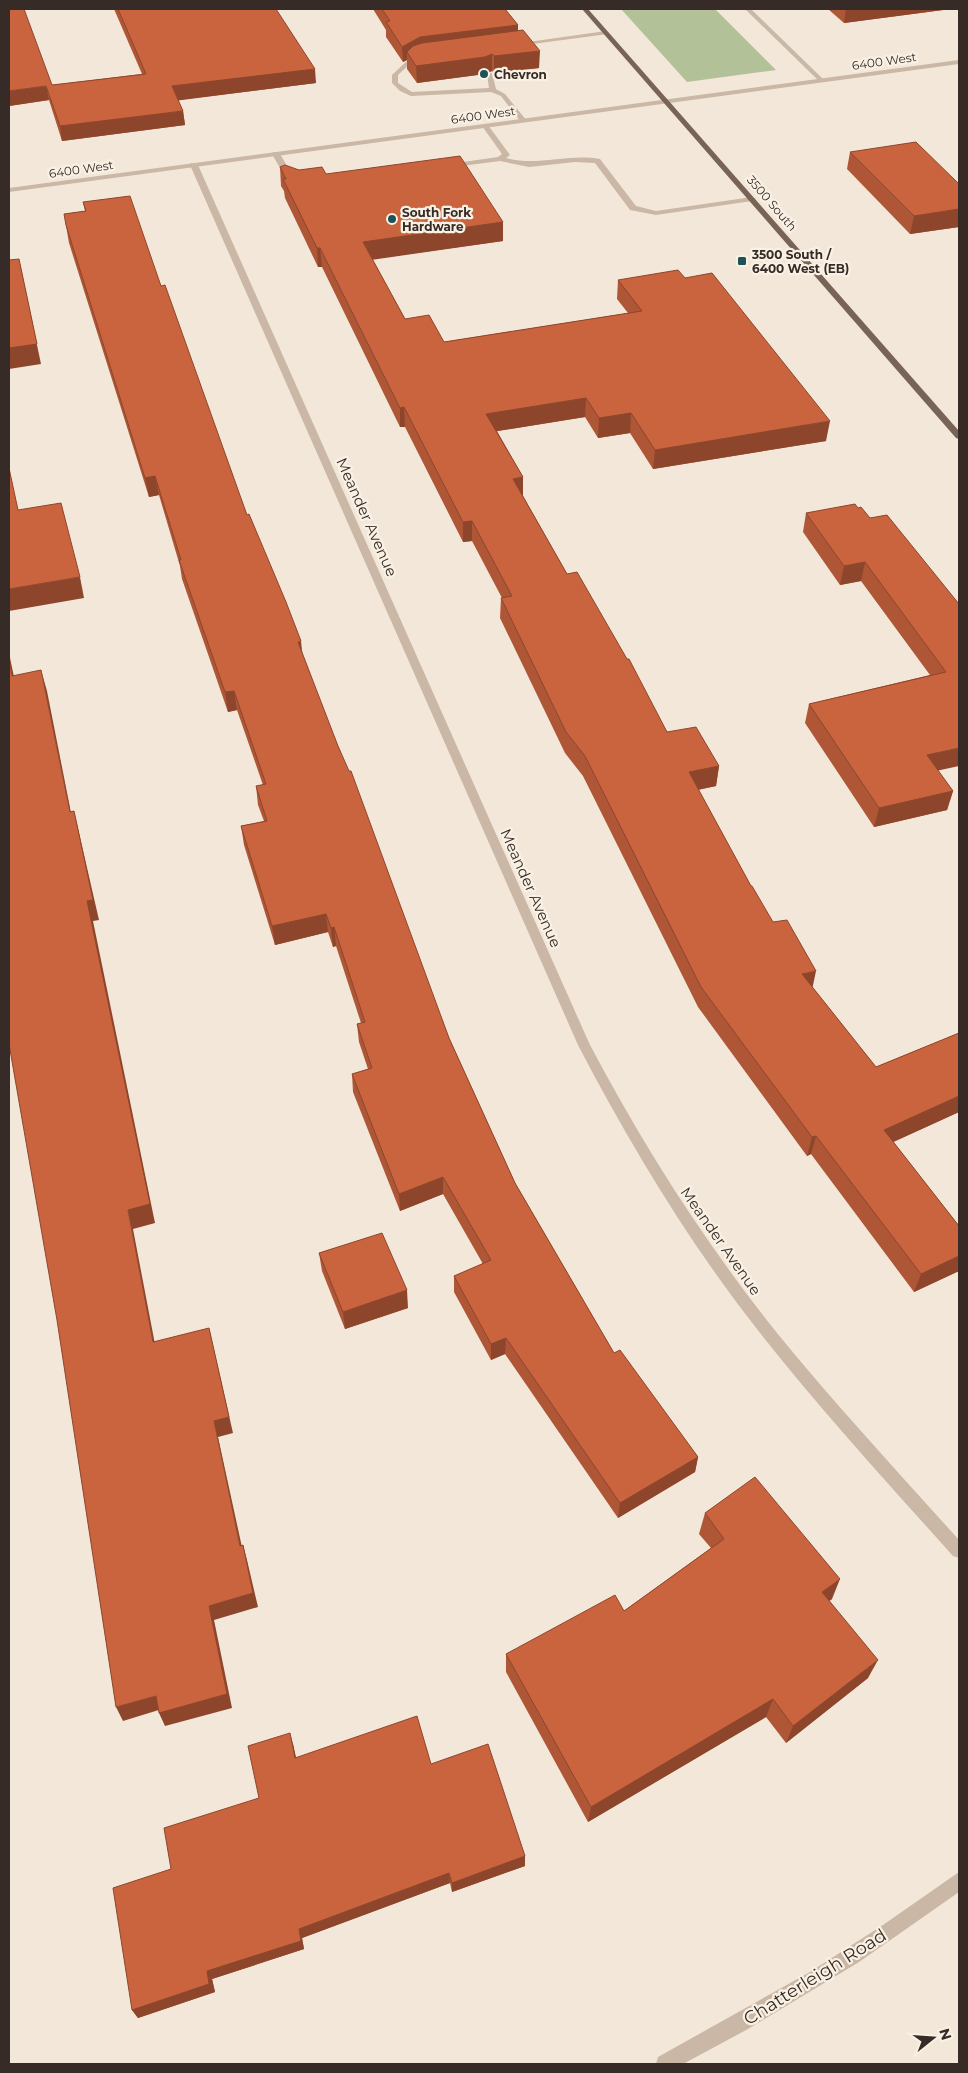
<svg xmlns="http://www.w3.org/2000/svg" width="968" height="2073" viewBox="0 0 968 2073" font-family="Montserrat,sans-serif">
  <rect width="100%" height="100%" fill="#f2e7d9"/>
  <polygon fill="#b3c199" points="621,9 715,9 776,70 687,82"/>
  <g fill="none" stroke-linecap="round" stroke-linejoin="round">
    <g fill="#cab7a5" fill-rule="evenodd">
      <polygon points="745,9 751,9 823,79 823,81 819,81"/>
      <polygon points="606,31 608,34 517,46 514,44"/>
      <polygon points="423,54 426,56 425,57 413,61 398,75 398,83 412,92 489,88 487,74 492,73 496,89 505,94 527,121 521,122 501,96 491,92 411,96 400,91 392,83 392,75 409,59"/>
      <path d="M486,124L488,125L510,155L506,158C537,167 568,153 600,159L636,206L656,211L752,197L756,199L752,201L656,215L630,210L595,163L575,162L529,167L500,161L446,168V164H449L498,157L502,154L482,126Z"/>
      <polygon points="273,152 279,152 295,180 294,182 288,182 272,154"/>
    </g>
    <g fill="#cab7a5" fill-rule="evenodd">
      <path d="M191,163L198,165L590,1045C644,1147 705,1243 777,1333C835,1404 898,1472 959,1540V1558L953,1556C879,1473 804,1392 737,1303C676,1221 625,1135 578,1045L190,165Z"/>
      <polygon points="959,1872 959,1892 859,1962 748,2029 683,2064 656,2064 658,2057 810,1972 883,1925"/>
    </g>
    <polygon fill="#cab7a5" fill-rule="evenodd" points="959,60 959,64 9,192 9,188"/>
    <polygon fill="#786357" fill-rule="evenodd" points="582,9 588,9 959,431 959,439 956,438"/>
  </g>
  <g fill="#ae5636">
    <polygon points="114,9 276,9 316,83 178,100 183,111 185,125 62,141 49,100 9,106 52,85 142,74"/>
    <polygon points="373,9 505,9 518,25 518,31 539,68 494,73 492,71 485,74 417,83 407,69 407,60 403,62 386,37 386,30"/>
    <polygon points="828,9 943,9 943,10 844,23"/>
    <polygon points="850,152 959,184 959,227 910,234 847,169"/>
    <polygon points="280,167 326,174 503,222 503,241 372,259 405,319 444,342 628,313 617,299 618,280 826,441 653,469 630,433 598,438 585,417 497,431 523,477 523,496 567,574 667,732 719,766 716,786 698,790 751,886 812,987 876,1067 959,1033 959,1112 893,1142 959,1226 959,1271 914,1292 811,1154 807,1156 698,1007 583,776 565,753 500,618 501,598 502,598 472,541 463,542 405,427 400,427 322,267 318,267 285,198 284,191 281,186"/>
    <polygon points="83,202 161,286 247,515 302,653 449,1038 515,1183 614,1353 698,1457 695,1472 618,1518 505,1354 491,1360 454,1292 454,1276 483,1264 443,1194 400,1211 353,1092 352,1074 368,1069 359,1042 357,1024 361,1023 336,946 333,947 328,932 275,945 244,845 241,826 264,821 258,805 256,786 263,785 237,710 228,712 182,579 180,566 159,495 149,497 69,243 64,214 85,211"/>
    <polygon points="858,508 870,518 959,604 938,771 953,791 947,810 874,827 805,723 809,704 930,675 861,581 840,585 803,532 806,513"/>
    <polygon points="319,1253 408,1308 345,1329 322,1271"/>
    <polygon points="705,1513 832,1599 829,1601 868,1678 786,1743 766,1717 588,1822 506,1672 506,1654 624,1611 711,1548 699,1534"/>
    <polygon points="293,1744 296,1757 431,1764 525,1866 452,1892 450,1883 302,1938 304,1949 212,1979 215,1992 138,2018 132,2010 171,1869 259,1798"/>
  </g>
  <g fill="#8d462c">
    <polygon points="846,9 943,9 943,10 844,23"/>
    <polygon points="518,25 518,40 407,52 407,60 403,62 402,47 420,37"/>
    <polygon points="540,51 539,68 494,73 494,56"/>
    <polygon points="492,54 492,71 485,74 417,83 416,66"/>
    <polygon points="315,69 316,83 174,101 172,86"/>
    <polygon points="46,86 49,100 9,106 9,91"/>
    <polygon points="183,111 185,125 62,141 60,126"/>
    <polygon points="959,209 959,227 910,234 914,216"/>
    <polygon points="503,222 503,241 364,261 363,242"/>
    <polygon points="317,248 320,248 322,267 318,267"/>
    <polygon points="19,259 41,364 9,369 9,348"/>
    <polygon points="586,398 585,417 486,433 486,414"/>
    <polygon points="404,407 405,427 400,427 400,408"/>
    <polygon points="631,413 630,433 598,438 599,418"/>
    <polygon points="830,421 826,441 653,469 655,450"/>
    <polygon points="155,476 159,495 149,497 145,478"/>
    <polygon points="523,477 523,497 513,479"/>
    <polygon points="472,521 472,541 463,542 463,522"/>
    <polygon points="865,562 861,581 840,585 844,566"/>
    <polygon points="80,577 84,598 9,611 9,589"/>
    <polygon points="301,641 303,660 298,642"/>
    <polygon points="9,653 18,696 12,676 9,660"/>
    <polygon points="41,670 47,691 75,833 70,812"/>
    <polygon points="234,691 237,710 228,712 225,692"/>
    <polygon points="959,748 959,766 922,774 927,755"/>
    <polygon points="719,766 716,786 686,792 689,772"/>
    <polygon points="953,791 947,810 874,827 879,808"/>
    <polygon points="74,811 99,920 93,921 155,1223 133,1229 158,1360 153,1342 128,1210 87,901"/>
    <polygon points="326,914 328,932 275,945 272,926"/>
    <polygon points="334,927 336,946 333,947 331,928"/>
    <polygon points="816,971 812,990 802,974"/>
    <polygon points="959,1096 959,1112 878,1149 884,1130"/>
    <polygon points="816,1136 811,1154 807,1156 812,1137"/>
    <polygon points="443,1177 443,1194 400,1211 399,1194"/>
    <polygon points="959,1256 959,1271 914,1292 921,1274"/>
    <polygon points="407,1290 408,1308 345,1329 343,1312"/>
    <polygon points="209,1328 233,1433 218,1437 245,1561 240,1546 214,1421"/>
    <polygon points="506,1338 505,1354 491,1360 491,1344"/>
    <polygon points="698,1457 695,1472 618,1518 620,1503"/>
    <polygon points="243,1545 247,1560 258,1607 214,1620 232,1708 165,1726 159,1713 209,1606"/>
    <polygon points="840,1579 832,1599 814,1612 822,1592"/>
    <polygon points="878,1660 868,1678 786,1743 793,1726"/>
    <polygon points="156,1696 162,1709 123,1721 116,1707"/>
    <polygon points="773,1699 766,1717 588,1822 591,1807"/>
    <polygon points="290,1733 293,1744 298,1769 295,1758"/>
    <polygon points="525,1856 525,1866 452,1892 452,1883"/>
    <polygon points="449,1873 450,1883 302,1938 304,1949 212,1979 215,1992 138,2018 132,2010 207,1971 299,1929"/>
  </g>
  <g fill="#ca643f" stroke="#8d462c">
    <polygon points="9,9 24,9 52,85 146,74 118,9 276,9 315,69 172,86 183,111 60,126 46,86 9,91"/>
    <polygon points="382,9 505,9 518,25 420,37 402,47 386,22 390,21"/>
    <polygon points="523,30 540,51 494,56 492,54 485,57 416,66 407,52 413,46 422,43"/>
    <polygon points="916,142 959,184 959,209 914,216 850,152"/>
    <polygon points="460,156 503,222 363,242 405,319 429,315 444,342 642,311 618,280 678,270 685,278 712,273 830,421 655,450 631,413 599,418 586,398 486,414 523,477 513,479 567,574 577,572 627,659 629,659 667,732 696,727 719,766 689,772 751,886 752,886 773,922 787,920 816,971 802,974 876,1067 959,1033 959,1096 884,1130 959,1226 959,1256 921,1274 816,1136 812,1137 701,987 585,756 566,732 501,598 512,596 472,521 463,522 404,407 400,408 320,248 317,248 283,179 286,179 280,167 285,165 299,170 322,167 326,174"/>
    <polygon points="130,196 161,286 165,285 247,515 249,514 286,602 301,641 298,642 338,746 349,771 351,771 449,1038 515,1183 614,1353 620,1350 698,1457 620,1503 506,1338 491,1344 454,1276 491,1260 443,1177 399,1194 352,1074 372,1068 357,1024 365,1022 334,927 331,928 326,914 272,926 241,826 267,821 256,786 266,784 234,691 225,692 179,560 181,560 155,476 145,478 66,225 64,214 86,211 83,202"/>
    <polygon points="19,259 37,344 9,348 9,260"/>
    <polygon points="9,468 18,510 61,503 80,577 9,589"/>
    <polygon points="855,504 858,508 861,507 870,518 887,515 959,604 959,748 927,755 953,791 879,808 809,704 946,672 865,562 844,566 806,513"/>
    <polygon points="9,660 12,676 41,670 70,812 74,811 93,900 87,901 150,1204 128,1210 153,1342 209,1328 229,1417 214,1421 240,1546 243,1545 253,1593 209,1606 227,1694 159,1713 156,1696 116,1707 57,1320 9,1044"/>
    <polygon points="382,1233 407,1290 343,1312 319,1253"/>
    <polygon points="755,1477 840,1579 822,1592 878,1660 793,1726 773,1699 591,1807 506,1654 615,1595 624,1611 724,1539 705,1513"/>
    <polygon points="417,1716 431,1764 488,1744 525,1856 452,1883 449,1873 299,1929 301,1941 207,1971 209,1984 132,2010 113,1888 171,1869 164,1828 259,1798 248,1746 290,1733 295,1758"/>
  </g>
  <g fill="#1b5358" stroke="#faf1e5" stroke-width="2">
    <circle cx="484" cy="74" r="5"/>
    <circle cx="392" cy="219" r="5"/>
    <rect x="737" y="256" width="10" height="10" rx="2.5"/>
  </g>
  <g text-anchor="middle" dominant-baseline="central" stroke-width="4.5" stroke-linejoin="round" paint-order="stroke">
    <g font-size="12" fill="#362b26" stroke="#faf1e5">
      <text transform="translate(884 61) rotate(-8)">6400 West</text>
      <text transform="translate(483 115) rotate(-8)">6400 West</text>
      <text transform="translate(81 169) rotate(-8)">6400 West</text>
      <text transform="translate(772 203) rotate(49)">3500 South</text>
    </g>
    <g font-size="12" font-weight="bold" fill="#362b26" stroke="#faf1e5" text-anchor="start">
      <text x="494" y="74">Chevron</text>
      <text x="402" y="212">South Fork<tspan x="402" dy="14">Hardware</tspan></text>
      <text x="752" y="254">3500 South /<tspan x="752" dy="14">6400 West (EB)</tspan></text>
    </g>
    <g font-size="15" fill="#362b26" stroke="#faf1e5">
      <text transform="translate(367 517) rotate(66)">Meander Avenue</text>
      <text transform="translate(531 888) rotate(66)">Meander Avenue</text>
      <text transform="translate(721 1241) rotate(55)">Meander Avenue</text>
    </g>
    <g font-size="18" fill="#362b26" stroke="#faf1e5">
      <text transform="translate(815 1977) rotate(-32)">Chatterleigh Road</text>
    </g>
  </g>
  <rect width="968" height="2073" fill="none" stroke="#362b26" stroke-width="20"/>
  <g transform="translate(933 2038) rotate(73)" stroke="#faf1e5" stroke-width="4" paint-order="stroke">
  <path d="M0-4L9 19L0 12L-9 19Z" fill="#362b26"/>
  <text y="-8" font-size="14" font-weight="bold" text-anchor="middle" fill="#362b26">N</text>
  </g>
</svg>
